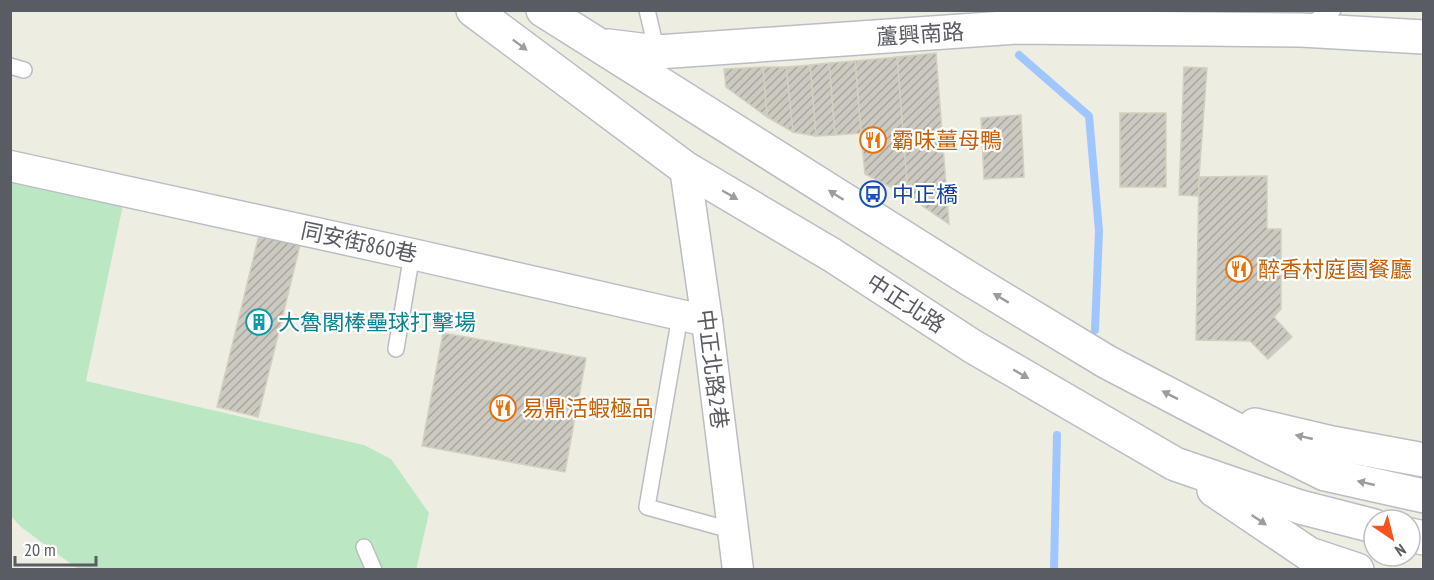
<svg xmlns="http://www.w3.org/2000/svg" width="1434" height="580" viewBox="0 0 1434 580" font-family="'PT Sans Narrow','Noto Sans TC',sans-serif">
  <defs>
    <pattern id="building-hatch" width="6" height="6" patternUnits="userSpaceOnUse" patternTransform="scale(1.5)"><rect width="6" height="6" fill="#cbc9c0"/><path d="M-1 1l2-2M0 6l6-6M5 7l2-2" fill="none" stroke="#a8a6a0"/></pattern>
  </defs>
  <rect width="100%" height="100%" fill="#eeede1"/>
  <polygon fill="#bbe8c2" points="11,178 124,200 86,381 364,445 391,459 429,513 416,570 78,569 21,527 11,516"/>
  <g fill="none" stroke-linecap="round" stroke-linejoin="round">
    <g stroke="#a0c6ff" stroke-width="8">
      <polyline points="1019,55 1089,116 1099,231 1095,330"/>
      <polyline points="1054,570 1057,435"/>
    </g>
  </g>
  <g fill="url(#building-hatch)" stroke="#d3d0bf" stroke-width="1.5">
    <polygon points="936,53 949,224 908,196 897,57"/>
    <polygon points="897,57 908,196 865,174 861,133 855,61"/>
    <polygon points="855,61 861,133 835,135 829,63"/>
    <polygon points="829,63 835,135 816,136 810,65"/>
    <polygon points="810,65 816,136 793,132 786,67"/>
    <polygon points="763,67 786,67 793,132 767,117"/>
    <polygon points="763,67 767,117 726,87 724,69"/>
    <polygon points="1184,67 1207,68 1199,177 1199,196 1179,195"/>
    <rect x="1120" y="113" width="46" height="74"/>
    <polygon points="1021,115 1024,177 984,179 981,118"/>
    <polygon points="1267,176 1267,229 1281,229 1281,309 1274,317 1292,337 1268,359 1250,341 1196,340 1199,177"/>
    <polygon points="261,227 302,237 258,417 217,407"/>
    <polygon points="443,333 586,358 565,472 422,446"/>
  </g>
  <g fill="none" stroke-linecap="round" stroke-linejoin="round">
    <g stroke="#bbbdc4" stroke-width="18">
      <g id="service">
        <polyline points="647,10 657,52"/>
        <polyline points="1308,25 1333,10"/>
        <polyline points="10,66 24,70"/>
        <polyline points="680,316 647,507 734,531"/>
        <polyline points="396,349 412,254"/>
        <polyline points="364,547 374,570"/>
      </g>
    </g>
    <g stroke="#bbbdc4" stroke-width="33">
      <g id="minor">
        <polyline points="10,166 412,254 707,321"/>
        <polyline points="685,168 707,321 738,570"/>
      </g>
    </g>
    <g stroke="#bbbdc4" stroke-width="36">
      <g id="tertiary">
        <polyline points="473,10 685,168 832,255 972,346 1175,464 1300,507 1374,526"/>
        <polyline points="543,10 968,278 1107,362 1262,443 1325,474 1424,496"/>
        <polyline points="608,46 657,52 1019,27 1301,30 1424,37"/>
        <polyline points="1255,425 1332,443 1424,460"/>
        <polyline points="1214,490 1309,554 1357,570"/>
        <polyline points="1410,535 1424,538"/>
      </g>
    </g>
    <use href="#service" stroke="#fff" stroke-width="15"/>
    <use href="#minor" stroke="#fff" stroke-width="30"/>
    <use href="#tertiary" stroke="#fff" stroke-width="33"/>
  </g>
  <defs><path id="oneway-solid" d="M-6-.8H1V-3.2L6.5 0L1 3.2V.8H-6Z" transform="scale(1.5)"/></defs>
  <g fill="#9b9da1">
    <use href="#oneway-solid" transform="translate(520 45) rotate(37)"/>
    <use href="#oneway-solid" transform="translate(730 195) rotate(30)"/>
    <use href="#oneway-solid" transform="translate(836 195) rotate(-148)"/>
    <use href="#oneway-solid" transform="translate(1001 298) rotate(-149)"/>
    <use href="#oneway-solid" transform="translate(1021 374) rotate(30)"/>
    <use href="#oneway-solid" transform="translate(1170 395) rotate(-153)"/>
    <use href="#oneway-solid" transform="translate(1304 437) rotate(-167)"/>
    <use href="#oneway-solid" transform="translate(1366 483) rotate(-167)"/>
    <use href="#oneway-solid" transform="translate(1259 520) rotate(34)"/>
  </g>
  <defs>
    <g id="restaurant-ring" transform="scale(1.35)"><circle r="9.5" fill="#fff" stroke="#e8710a" stroke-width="1.5"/><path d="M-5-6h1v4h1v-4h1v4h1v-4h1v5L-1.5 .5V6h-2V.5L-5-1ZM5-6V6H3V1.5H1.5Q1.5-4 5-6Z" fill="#e8710a"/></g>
    <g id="bus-ring" transform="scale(1.35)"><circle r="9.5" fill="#fff" stroke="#1a4fb4" stroke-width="1.5"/><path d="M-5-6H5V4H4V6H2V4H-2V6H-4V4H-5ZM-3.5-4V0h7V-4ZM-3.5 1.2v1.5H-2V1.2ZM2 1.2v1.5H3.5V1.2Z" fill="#1a4fb4"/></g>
    <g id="building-ring" transform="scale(1.35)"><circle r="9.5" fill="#fff" stroke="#0f9aa8" stroke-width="1.5"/><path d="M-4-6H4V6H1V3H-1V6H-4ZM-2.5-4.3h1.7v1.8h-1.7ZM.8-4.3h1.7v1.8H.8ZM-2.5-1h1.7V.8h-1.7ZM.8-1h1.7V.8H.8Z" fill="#0f9aa8"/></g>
  </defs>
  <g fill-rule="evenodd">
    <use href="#restaurant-ring" x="873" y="140"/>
    <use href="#bus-ring" x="873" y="194"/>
    <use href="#restaurant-ring" x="1239" y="269"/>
    <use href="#building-ring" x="259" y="322"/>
    <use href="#restaurant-ring" x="503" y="408"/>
  </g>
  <g text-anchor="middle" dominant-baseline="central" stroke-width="4.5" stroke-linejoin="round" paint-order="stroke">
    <g font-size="22" fill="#595c63" stroke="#fff">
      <text transform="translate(920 34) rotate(-4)">蘆興南路</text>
      <text transform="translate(359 242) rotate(12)">同安街860巷</text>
      <text transform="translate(906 303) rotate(33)">中正北路</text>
      <text transform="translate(713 369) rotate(83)">中正北路2巷</text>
    </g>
    <g font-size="22" fill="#c56008" stroke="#fff" text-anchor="start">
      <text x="892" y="140">霸味薑母鴨</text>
      <text x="1258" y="269">醉香村庭園餐廳</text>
      <text x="522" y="408">易鼎活蝦極品</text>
    </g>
    <g font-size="22" fill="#164399" stroke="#fff" text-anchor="start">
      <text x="892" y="194">中正橋</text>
    </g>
    <g font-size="22" fill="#0d838f" stroke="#fff" text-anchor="start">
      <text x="278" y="322">大魯閣棒壘球打擊場</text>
    </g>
  </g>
  <rect width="1434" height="580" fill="none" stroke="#595c63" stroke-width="24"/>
  <g transform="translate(1392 538) rotate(145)"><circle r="28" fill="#ffffff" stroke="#bdbec1" stroke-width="1.5"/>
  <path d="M0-4.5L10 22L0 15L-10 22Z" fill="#f6531e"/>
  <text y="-9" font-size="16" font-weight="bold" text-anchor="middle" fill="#595c63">N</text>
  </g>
  <path d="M15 556v9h81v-9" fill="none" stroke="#595c63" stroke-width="3"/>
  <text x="24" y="556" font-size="18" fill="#595c63" stroke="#ffffff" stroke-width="4.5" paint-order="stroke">20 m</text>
</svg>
